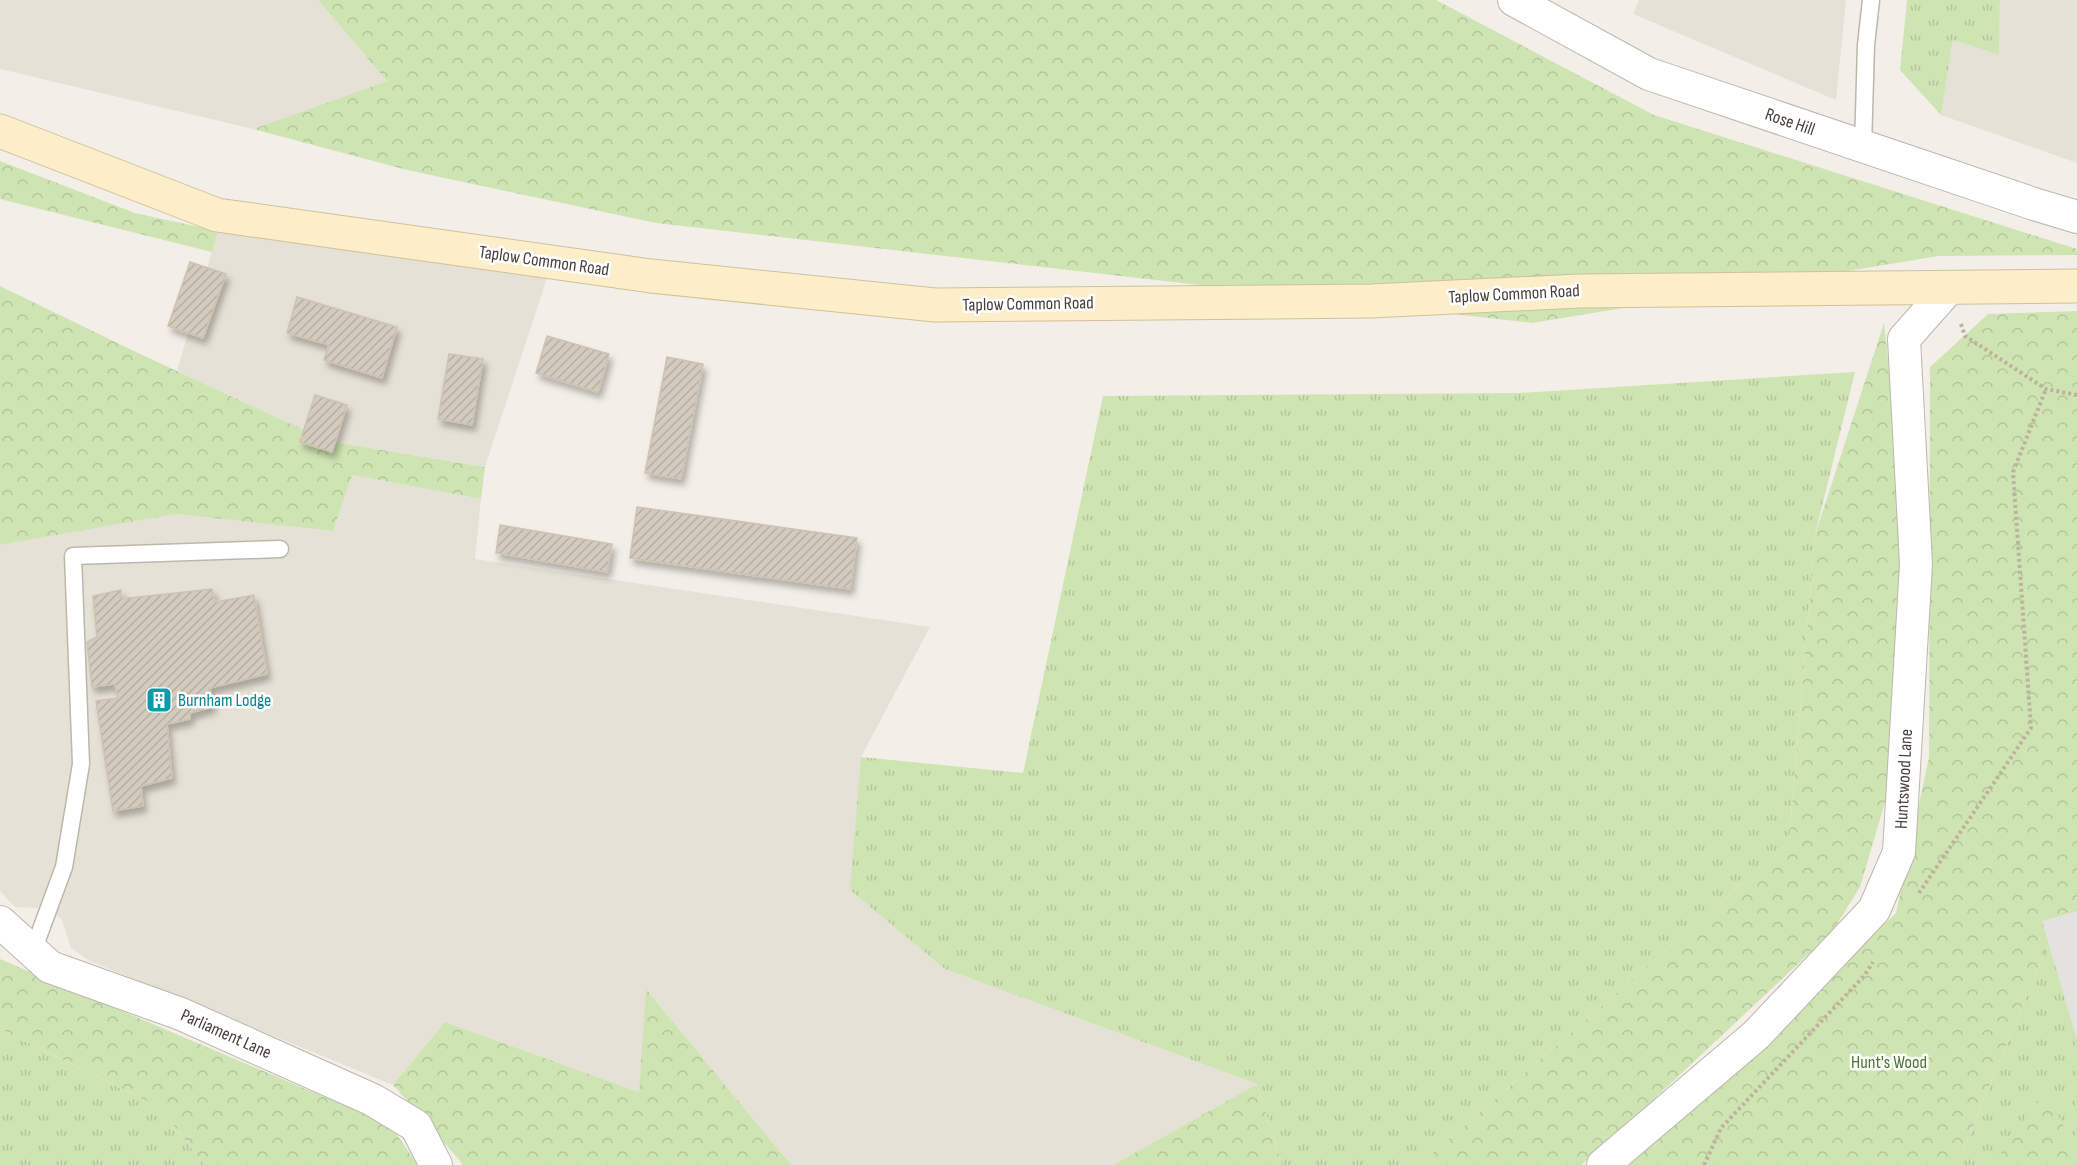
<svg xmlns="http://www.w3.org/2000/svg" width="2077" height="1165" viewBox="0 0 2077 1165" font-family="'Sofia Sans Condensed',sans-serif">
  <defs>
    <pattern id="grass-tufts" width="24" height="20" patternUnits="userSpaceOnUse" patternTransform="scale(1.5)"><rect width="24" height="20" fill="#cfe4b3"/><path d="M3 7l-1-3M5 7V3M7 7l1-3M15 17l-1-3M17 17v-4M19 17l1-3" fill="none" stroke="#b3c59b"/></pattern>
    <pattern id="forest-crowns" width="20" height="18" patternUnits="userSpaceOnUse" patternTransform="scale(1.5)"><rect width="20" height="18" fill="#cfe4b3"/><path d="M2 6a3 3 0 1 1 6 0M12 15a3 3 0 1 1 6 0" fill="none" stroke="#b3c59b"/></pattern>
    <pattern id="building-hatch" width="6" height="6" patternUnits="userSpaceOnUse" patternTransform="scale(1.5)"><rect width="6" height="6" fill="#d3cbbe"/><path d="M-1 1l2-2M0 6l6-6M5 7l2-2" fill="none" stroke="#b6afa4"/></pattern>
    <filter id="shadow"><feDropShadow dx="3.5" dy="6" stdDeviation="3" flood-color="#0004"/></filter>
  </defs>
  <rect width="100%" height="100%" fill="#f3efe8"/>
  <g fill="#e6e1d6">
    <polygon points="0,0 318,0 387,81 253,129 0,69"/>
    <polygon points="1639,0 1846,0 1836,100 1633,14"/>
    <polygon points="2000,0 2077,0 2077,163 1941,115 1953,40 1999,55"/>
    <polygon points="218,231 548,275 485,467 328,441 177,371"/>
    <polygon points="352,475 481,499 475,559 930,627 861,757 945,969 1257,1084 1113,1165 791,1165 647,990 639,1092 445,1022 393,1085 90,961 71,948 61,918 37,908 15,907 0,891 0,545 176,514 333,531"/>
  </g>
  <g fill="url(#grass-tufts)">
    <polygon points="1907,0 2000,0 1999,55 1953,40 1941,115 1900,70"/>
    <polygon points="1855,372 1815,535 1789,843 1419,1165 1282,1165 1257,1084 945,969 850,890 861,757 1023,773 1103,396 1519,393"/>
    <polygon points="2077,905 2077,1165 1957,1165 2058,920"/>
    <polygon points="0,1029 161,1108 204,1165 0,1165"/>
  </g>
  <g fill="url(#forest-crowns)">
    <polygon points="318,0 1436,0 1654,115 2077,249 2077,255 1939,256 1532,323 656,223 407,170 253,129 387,81"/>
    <polygon points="0,161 135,213 218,231 212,252 0,199"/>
    <polygon points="0,286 138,353 328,441 485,467 481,499 352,475 333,531 176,514 0,545"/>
    <polygon points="2077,311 2077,905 2058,920 1957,1165 1623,1165 1717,1087 1896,913 1929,757 1930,367 1988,314"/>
    <polygon points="1884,323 1903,501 1907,629 1886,799 1860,887 1832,932 1603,1147 1581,1165 1419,1165 1789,843 1815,535"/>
    <polygon points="0,959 390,1125 418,1165 204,1165 161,1108 0,1029"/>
    <polygon points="646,989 791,1165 462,1165 461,1162 393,1085 445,1022 639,1092"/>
    <polygon points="1257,1084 1282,1165 1113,1165"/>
    <polygon points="2046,1091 2077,1153 2077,1165 1992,1165"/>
  </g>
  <polygon fill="#e4e2df" points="2077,911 2077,1040 2042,921"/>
  <g fill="url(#building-hatch)" stroke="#cec2b1" stroke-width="1.5" filter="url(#shadow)">
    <polygon points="190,262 226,274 203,338 168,326"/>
    <polygon points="297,297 397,327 382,378 324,360 329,345 287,333"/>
    <polygon points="547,336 609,354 598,392 536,373"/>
    <polygon points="449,354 483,359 472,425 438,419"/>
    <polygon points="667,357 703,364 681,479 645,473"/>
    <polygon points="315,395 347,405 332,452 300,442"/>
    <polygon points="637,507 857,538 850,589 630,558"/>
    <polygon points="500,525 612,544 607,572 496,553"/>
    <polygon points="212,589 215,602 254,595 267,674 210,688 212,707 190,713 190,719 167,724 172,778 141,786 143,806 113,811 96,701 118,698 115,684 92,687 87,642 97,637 93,596 121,590 120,599"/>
  </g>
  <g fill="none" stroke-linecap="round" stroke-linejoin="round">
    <g stroke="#bdb7ab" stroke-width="19">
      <g id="lane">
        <polyline points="1863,147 1866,45 1871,0"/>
        <polyline points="33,951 64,867 81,764 73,556 280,549"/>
      </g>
    </g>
    <g stroke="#bdb7ab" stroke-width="34">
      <g id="street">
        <polyline points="1514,0 1649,74 2034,204 2077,217"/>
        <polyline points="0,922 50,967 181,1014 373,1100 416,1126 436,1165"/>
        <polyline points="1603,1165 1756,1035 1874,910 1899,852 1916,564 1904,339 1949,288"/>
      </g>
    </g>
    <g stroke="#cfc19a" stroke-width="35">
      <polyline id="secondary" points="0,131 217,215 651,276 935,305 1371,301 1579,291 2077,286"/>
    </g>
    <g stroke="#beb29d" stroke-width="4" stroke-dasharray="3 3" stroke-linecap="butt">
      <polyline points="1961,324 1965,336 2046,389 2077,395"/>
      <polyline points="1919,893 2031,728 2013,472 2046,389"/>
      <polyline points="1704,1165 1721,1128 1864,976 1873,962"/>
    </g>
    <use href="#lane" stroke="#fff" stroke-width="16"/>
    <use href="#street" stroke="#fff" stroke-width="32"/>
    <use href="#secondary" stroke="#fbeec9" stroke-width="33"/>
  </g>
  <defs>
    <g id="building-square" transform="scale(1.35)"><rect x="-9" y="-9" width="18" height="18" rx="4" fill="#0f9aa8" stroke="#fff"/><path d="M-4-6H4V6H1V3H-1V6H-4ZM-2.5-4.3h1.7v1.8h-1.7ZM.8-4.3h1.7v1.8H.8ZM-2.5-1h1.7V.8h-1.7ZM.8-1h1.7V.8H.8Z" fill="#fff"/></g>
  </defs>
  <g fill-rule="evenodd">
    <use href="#building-square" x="159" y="700"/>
  </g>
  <g text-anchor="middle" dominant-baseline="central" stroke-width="5" stroke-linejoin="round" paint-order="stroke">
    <g font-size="18" fill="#453f37" stroke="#fff">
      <text transform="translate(1790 122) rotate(19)">Rose Hill</text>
      <text transform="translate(544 261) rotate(8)">Taplow Common Road</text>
      <text transform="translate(1514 294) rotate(-3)">Taplow Common Road</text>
      <text transform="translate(1028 304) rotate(-1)">Taplow Common Road</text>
      <text transform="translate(1904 779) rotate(-87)">Huntswood Lane</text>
      <text transform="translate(226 1034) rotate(24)">Parliament Lane</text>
    </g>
    <g font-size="18" fill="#0d838f" stroke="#fff" text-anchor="start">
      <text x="178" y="700">Burnham Lodge</text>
    </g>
    <g font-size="18" fill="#49732e" stroke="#fff">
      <text x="1889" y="1062">Hunt's Wood</text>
    </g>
  </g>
</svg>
